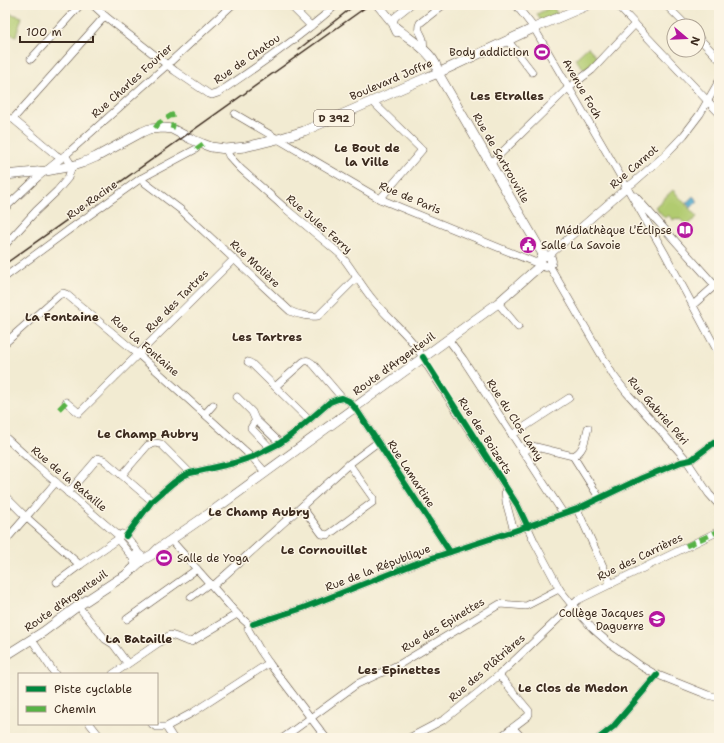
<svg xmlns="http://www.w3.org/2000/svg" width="724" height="743" viewBox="0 0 724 743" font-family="'Shantell Sans',sans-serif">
  <rect width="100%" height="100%" fill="#fcf5e5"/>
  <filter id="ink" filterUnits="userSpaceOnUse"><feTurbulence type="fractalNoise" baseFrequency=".025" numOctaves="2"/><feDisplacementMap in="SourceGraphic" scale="8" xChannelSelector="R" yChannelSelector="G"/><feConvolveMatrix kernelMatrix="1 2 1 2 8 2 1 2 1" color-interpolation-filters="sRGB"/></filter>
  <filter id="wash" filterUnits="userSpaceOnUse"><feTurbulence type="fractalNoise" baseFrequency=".012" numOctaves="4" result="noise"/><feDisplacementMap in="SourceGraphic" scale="16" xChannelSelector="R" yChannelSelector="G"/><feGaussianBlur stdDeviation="0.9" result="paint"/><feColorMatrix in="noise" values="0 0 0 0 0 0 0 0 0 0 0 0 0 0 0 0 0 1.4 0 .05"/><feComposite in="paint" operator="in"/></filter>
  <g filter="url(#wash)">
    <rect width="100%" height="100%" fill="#f2ebd2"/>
    <g fill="#b1cb70" stroke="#767a47">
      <polygon points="553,6 557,14 541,21 537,14"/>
      <polygon points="9,13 22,17 16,36 5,32 5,27"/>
      <polygon points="588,47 597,57 585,70 575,59"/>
      <polygon points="673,190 697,217 687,226 680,219 678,220 676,218 673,220 668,215 665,218 655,207"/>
    </g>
    <polygon fill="#4ca5c9" stroke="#446874" points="693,196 698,201 691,208 686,203"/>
  </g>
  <g filter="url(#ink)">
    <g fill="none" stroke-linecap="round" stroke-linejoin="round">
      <g stroke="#564739" stroke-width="8">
        <g id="minor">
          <path d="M93,5L105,16L175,71L209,94L212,95L218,93C258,66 299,38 336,5"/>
          <polyline points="290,5 311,26"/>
          <polyline points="516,5 534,28 614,165 664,252 719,354"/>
          <polyline points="617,5 719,113"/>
          <polyline points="666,5 687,26"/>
          <polyline points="393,23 395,17 410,5"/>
          <polyline points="698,37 719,59"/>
          <polyline points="508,41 532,72"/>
          <path d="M424,50C423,47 424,43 423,39C421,32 416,30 420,23L443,5"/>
          <polyline points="31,59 80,5"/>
          <polyline points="376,105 422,150 380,199"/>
          <polyline points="235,114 380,199 534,262 540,262"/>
          <polyline points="5,118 13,119 56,155 61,158"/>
          <polyline points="13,119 105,16"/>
          <path d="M226,149L229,156L241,169L286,209L340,254C352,268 361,286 374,301C390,321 414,338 425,362L518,506L534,541L560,590L572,605L592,628L609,643L641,666L653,673L708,695L719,698"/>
          <polyline points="490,164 566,90 592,70 635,24"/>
          <path d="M140,179L181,210L290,311C298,315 310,317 318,316L357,277"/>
          <polyline points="635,196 719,290"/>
          <polyline points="5,208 38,177 69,152 167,65 232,5"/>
          <polyline points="5,245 36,211 57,191 68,178 72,166 65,155"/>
          <polyline points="549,256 555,250 627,187 633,183 665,155 684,135 700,114 719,81"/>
          <polyline points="549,265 613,375 627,393 685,458 709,494 719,505"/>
          <polyline points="5,277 70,229 140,179 196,149"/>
          <polyline points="498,303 518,327"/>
          <polyline points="693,305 719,282"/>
          <polyline points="448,339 463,359 563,513"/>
          <polyline points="5,343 59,295 63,293 66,294 138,354 252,457 265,472"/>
          <polyline points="248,362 252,364 309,420"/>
          <path d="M276,386L303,362C307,359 309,361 313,364L342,398"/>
          <polyline points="237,397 252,412 255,419 280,443"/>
          <polyline points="66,402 79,413 234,259"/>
          <polyline points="205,414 213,405"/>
          <polyline points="254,423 251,428 270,448"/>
          <polyline points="512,435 569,398"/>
          <polyline points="5,437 37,466 119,536"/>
          <polyline points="523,452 532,446 573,456 600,499"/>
          <path d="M573,456C584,452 585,439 588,428"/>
          <polyline points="122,475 148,445 155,443 161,444 190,473"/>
          <polyline points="505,487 506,502 514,531"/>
          <polyline points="68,493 98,458 104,460 152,501"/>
          <polyline points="5,496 26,517 80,565"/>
          <polyline points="302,507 322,534 328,535 373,502 373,498 349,464"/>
          <polyline points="577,509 611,584"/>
          <path d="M122,534C128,537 137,549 139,555"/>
          <polyline points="119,536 118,539 119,541 133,558 135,557"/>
          <polyline points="126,536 152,501 173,483 183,476 190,473 234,463 252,457 280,443 294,433 330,402 338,399 342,398 349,401 356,409 450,552"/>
          <polyline points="171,540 237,614 247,623"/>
          <polyline points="5,541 26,517 56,482"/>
          <polyline points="57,582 80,565 118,539"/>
          <polyline points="213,586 349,464 378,442"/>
          <polyline points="191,597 210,583"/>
          <polyline points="82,611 105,639 113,644 127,663"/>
          <polyline points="127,619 197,569"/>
          <polyline points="253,624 303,608 417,563 514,531 577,509 642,478 681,462 691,460 719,439"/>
          <polyline points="248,629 260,650 269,663 326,738"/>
          <polyline points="32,640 55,674"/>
          <path d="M113,674L170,635C177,636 183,641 191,642L237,614"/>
          <polyline points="499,675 529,711 529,714 528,716 499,738"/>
          <polyline points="90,724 101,738"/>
          <polyline points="152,724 156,727 166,727"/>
          <polyline points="513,728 522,738"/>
          <polyline points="173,738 166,727 192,713 269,663"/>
          <polyline points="283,738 357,684 400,664 500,604 526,606 557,590 560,590"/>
          <polyline points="409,738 445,719 480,691 499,675 578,600 719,531"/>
          <polyline points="599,738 613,727 657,675"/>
        </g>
      </g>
      <g stroke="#564739" stroke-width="10">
        <g id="major">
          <polyline points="378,5 393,23 397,32"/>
          <path d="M395,27L399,30C412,41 437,55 438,73L544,256"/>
          <polyline points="5,175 46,171 72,166 82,163 96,157 142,132 149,129 164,128 172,129 191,139 203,144 211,147 226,149 245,147 278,139 304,131 428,77 438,73 534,28 588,5"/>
          <circle cx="546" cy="261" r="5.5"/>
          <circle cx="138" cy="559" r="4"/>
          <polyline points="141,561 153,554 159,548 210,513 498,303 542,264"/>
          <path d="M5,656L43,632L78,606L119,579C127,576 133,568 139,563"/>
        </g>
      </g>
      <use href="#minor" stroke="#fff" stroke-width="7"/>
      <use href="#major" stroke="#fff" stroke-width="9"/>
      <g stroke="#3b2a1e" stroke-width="1.5">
        <polyline points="299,49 355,5"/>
        <polyline points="5,264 369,5"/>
      </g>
      <g stroke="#57b245" stroke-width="5" stroke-dasharray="10 5" stroke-linecap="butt">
        <polyline points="155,128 159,123 172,115 173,126 172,129"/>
        <polyline points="196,149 203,144"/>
        <polyline points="59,409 66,402"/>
        <polyline points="686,546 719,531"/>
      </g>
      <g stroke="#fcf5e5" stroke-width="8">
        <g id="cycleway">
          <polyline points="423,357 518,506 528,527"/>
          <polyline points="126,536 152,501 173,483 183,476 190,473 234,463 252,457 280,443 294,433 330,402 338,399 342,398 349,401 356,409 450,552"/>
          <polyline points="253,624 303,608 417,563 514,531 577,509 642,478 681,462 691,460 719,439"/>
          <polyline points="599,738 613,727 657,675"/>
        </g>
      </g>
      <use href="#cycleway" stroke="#00873e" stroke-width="6"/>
    </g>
  </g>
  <defs>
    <g id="stadium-disc" transform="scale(0.9)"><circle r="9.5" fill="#b5179e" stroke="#fcf5e5"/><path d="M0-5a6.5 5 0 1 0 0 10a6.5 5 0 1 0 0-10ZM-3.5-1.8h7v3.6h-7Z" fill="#fff"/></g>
    <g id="library-disc" transform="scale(0.9)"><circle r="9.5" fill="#b5179e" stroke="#fcf5e5"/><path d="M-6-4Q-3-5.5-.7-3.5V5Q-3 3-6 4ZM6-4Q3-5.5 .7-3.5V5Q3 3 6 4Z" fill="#fff"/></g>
    <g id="civic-disc" transform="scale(0.9)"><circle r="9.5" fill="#b5179e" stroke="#fcf5e5"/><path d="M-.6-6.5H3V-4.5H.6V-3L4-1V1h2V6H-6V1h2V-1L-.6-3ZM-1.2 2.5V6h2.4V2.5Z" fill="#fff"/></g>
    <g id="school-disc" transform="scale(0.9)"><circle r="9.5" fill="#b5179e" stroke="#fcf5e5"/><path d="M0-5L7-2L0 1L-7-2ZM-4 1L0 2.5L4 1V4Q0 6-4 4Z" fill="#fff"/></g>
  </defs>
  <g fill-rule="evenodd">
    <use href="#stadium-disc" x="542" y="52"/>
    <use href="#library-disc" x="685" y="230"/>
    <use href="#civic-disc" x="528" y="245"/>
    <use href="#stadium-disc" x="164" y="558"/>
    <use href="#school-disc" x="657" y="619"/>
  </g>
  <g text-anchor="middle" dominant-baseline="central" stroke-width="3" stroke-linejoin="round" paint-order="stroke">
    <rect fill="#fcf5e5" stroke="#75675a" stroke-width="1" x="314" y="110" width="40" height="16" rx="3"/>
    <g font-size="10" font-weight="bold" fill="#3b2a1e">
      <text x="334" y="118">D 392</text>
    </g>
    <g font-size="11" fill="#3b2a1e" stroke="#fcf5e5" text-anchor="end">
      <text x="529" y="52">Body addiction</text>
      <text x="672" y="230">Médiathèque L'Éclipse</text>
      <text x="541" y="245" text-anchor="start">Salle La Savoie</text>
      <text x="177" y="558" text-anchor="start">Salle de Yoga</text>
      <text x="644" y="613">Collège Jacques<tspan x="644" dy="13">Daguerre</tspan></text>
    </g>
    <g font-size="11" fill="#3b2a1e" stroke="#fcf5e5">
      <text transform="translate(247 59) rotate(-35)">Rue de Chatou</text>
      <text transform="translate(391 80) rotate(-23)">Boulevard Joffre</text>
      <text transform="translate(132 81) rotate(-42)">Rue Charles Fourier</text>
      <text transform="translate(582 89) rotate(60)">Avenue Foch</text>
      <text transform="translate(501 158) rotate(60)">Rue de Sartrouville</text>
      <text transform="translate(634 167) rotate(-41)">Rue Carnot</text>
      <text transform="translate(410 198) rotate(23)">Rue de Paris</text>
      <text transform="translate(92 200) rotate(-35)">Rue Racine</text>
      <text transform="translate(319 224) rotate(41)">Rue Jules Ferry</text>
      <text transform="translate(255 264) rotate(43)">Rue Molière</text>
      <text transform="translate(177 301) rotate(-45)">Rue des Tartres</text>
      <text transform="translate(145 346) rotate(41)">Rue La Fontaine</text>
      <text transform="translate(394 364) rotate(-36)">Route d'Argenteuil</text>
      <text transform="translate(658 411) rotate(49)">Rue Gabriel Péri</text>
      <text transform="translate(515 420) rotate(57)">Rue du Clos Lamy</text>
      <text transform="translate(485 436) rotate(57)">Rue des Boizerts</text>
      <text transform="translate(411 474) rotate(57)">Rue Lamartine</text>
      <text transform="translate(69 479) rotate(40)">Rue de la Bataille</text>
      <text transform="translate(640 557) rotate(-26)">Rue des Carrières</text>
      <text transform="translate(378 568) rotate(-21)">Rue de la République</text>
      <text transform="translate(66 601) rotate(-35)">Route d'Argenteuil</text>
      <text transform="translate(443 625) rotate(-31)">Rue des Epinettes</text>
      <text transform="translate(487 668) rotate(-41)">Rue des Plâtrières</text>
    </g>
    <g font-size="12" font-weight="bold" fill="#3b2a1e" stroke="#fcf5e5">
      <text x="507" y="96">Les Etralles</text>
      <text x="367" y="148">Le Bout de<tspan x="367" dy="14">la Ville</tspan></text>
      <text x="62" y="317">La Fontaine</text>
      <text x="267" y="337">Les Tartres</text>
      <text x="148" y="434">Le Champ Aubry</text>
      <text x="259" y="512">Le Champ Aubry</text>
      <text x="324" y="550">Le Cornouillet</text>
      <text x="139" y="639">La Bataille</text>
      <text x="399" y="670">Les Epinettes</text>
      <text x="573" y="688">Le Clos de Medon</text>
    </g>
  </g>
  <rect width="724" height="743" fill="none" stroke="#fcf5e5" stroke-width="20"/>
  <rect x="18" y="673" width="140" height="52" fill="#fcf5e5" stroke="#afa495"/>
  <rect x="26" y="686" width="20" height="6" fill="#00873e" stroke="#afa495"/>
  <text x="54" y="693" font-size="12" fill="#3b2a1e">Piste cyclable</text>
  <rect x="26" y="706" width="20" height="6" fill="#57b245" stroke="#afa495"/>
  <text x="54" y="713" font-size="12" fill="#3b2a1e">Chemin</text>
  <g transform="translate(686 38) rotate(109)"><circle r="19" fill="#fcf5e5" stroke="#afa495"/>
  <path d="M0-3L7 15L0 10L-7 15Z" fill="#b5179e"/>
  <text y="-6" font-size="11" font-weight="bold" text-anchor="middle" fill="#3b2a1e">N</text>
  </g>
  <path d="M20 36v6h73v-6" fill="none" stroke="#3b2a1e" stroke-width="2"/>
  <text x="26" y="36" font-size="12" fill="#3b2a1e" stroke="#fcf5e5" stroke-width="3" paint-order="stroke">100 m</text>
</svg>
